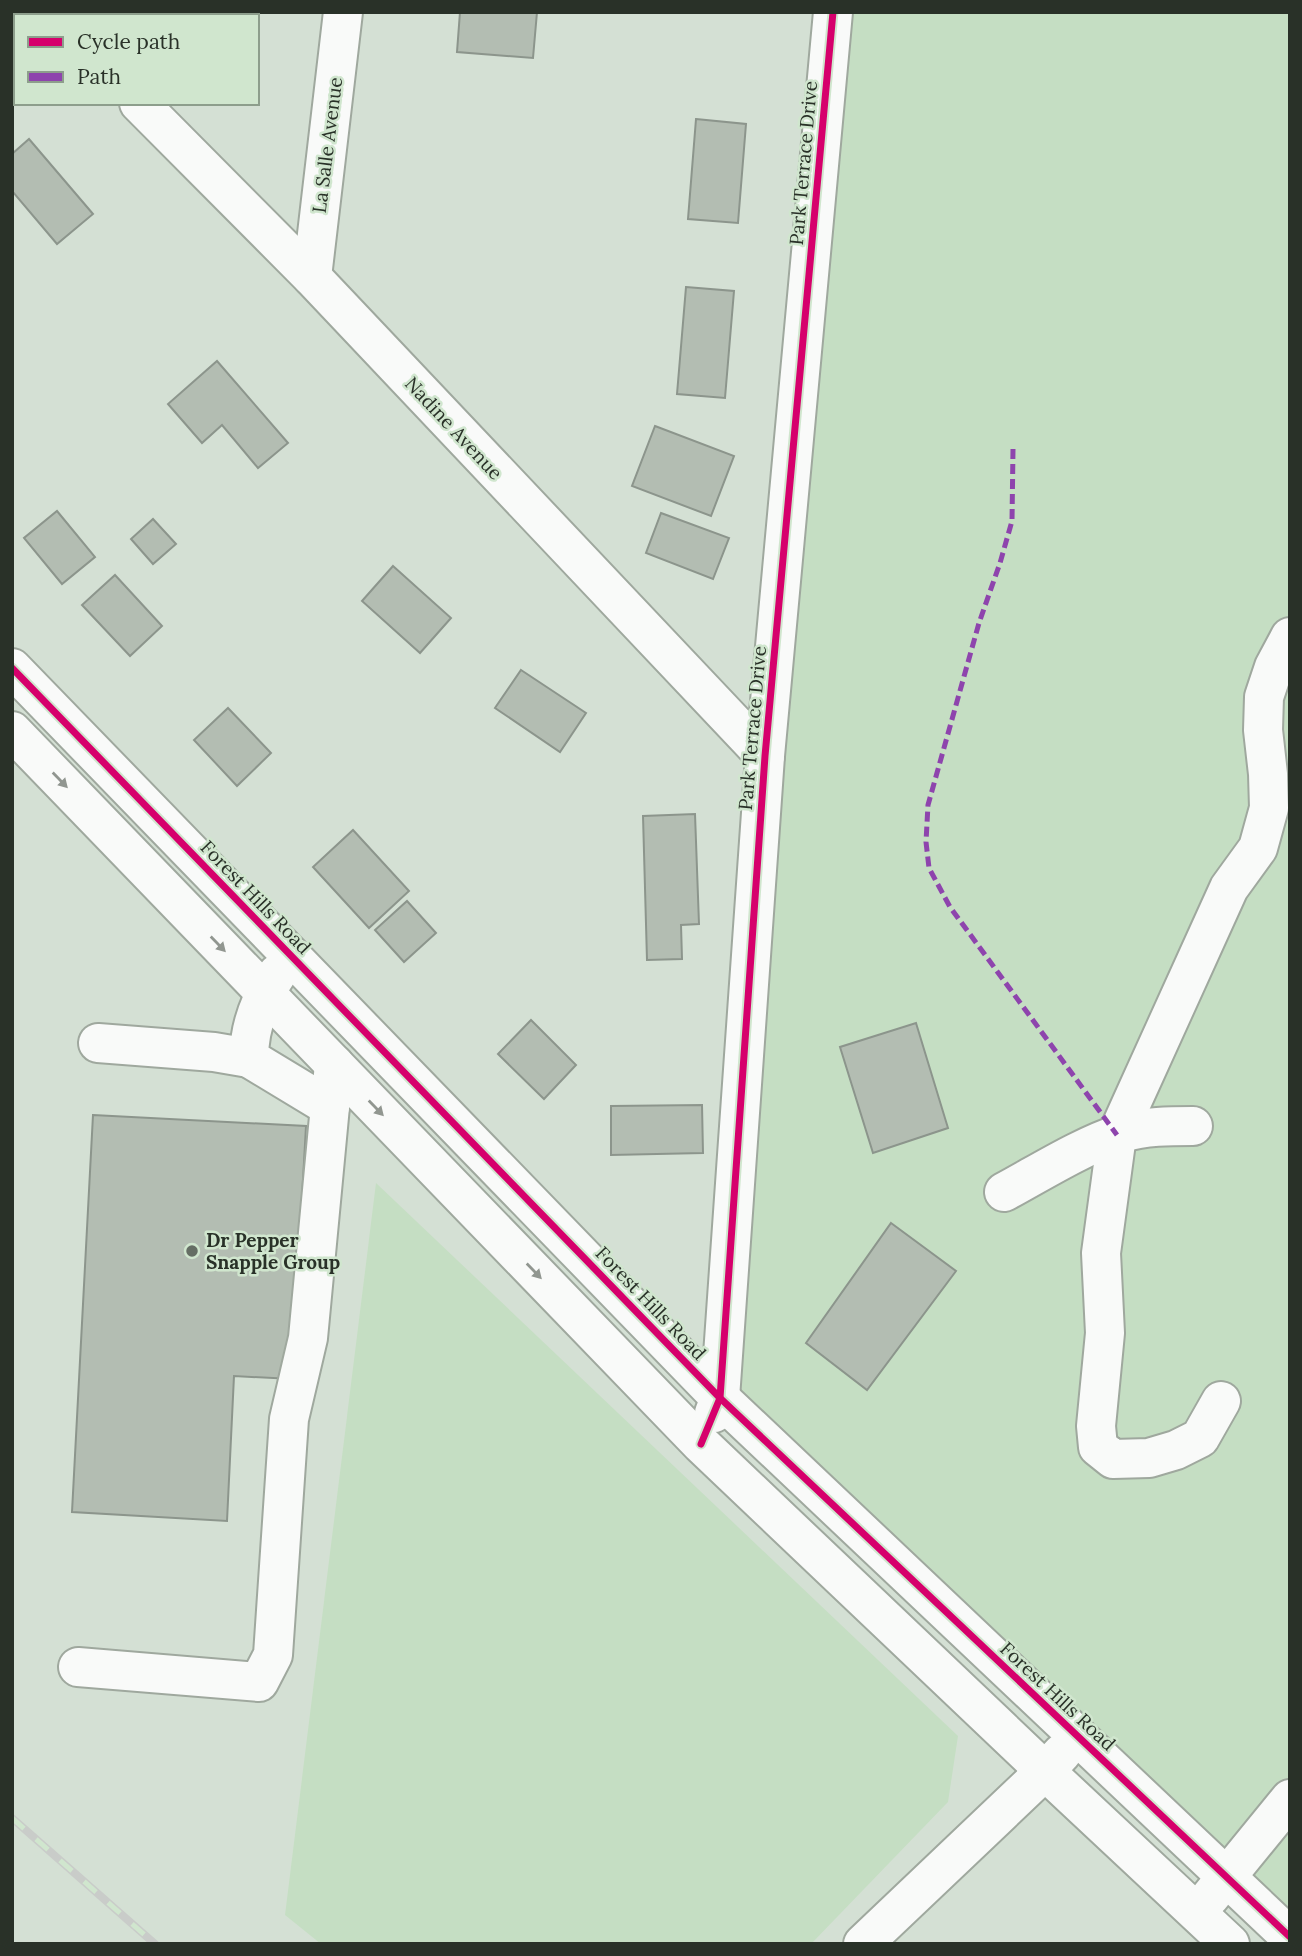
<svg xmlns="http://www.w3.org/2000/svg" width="1302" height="1956" viewBox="0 0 1302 1956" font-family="Lora,serif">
  <rect width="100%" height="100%" fill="#d4e0d4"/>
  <g fill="#c5dec3">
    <polygon points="836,12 1290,12 1290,1917 728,1383"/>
    <polygon points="376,1183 958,1736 948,1802 811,1944 321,1944 285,1915"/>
  </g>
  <g fill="#b3bdb2" stroke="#8c958c" stroke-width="2">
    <polygon points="202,12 253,12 253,16 201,16"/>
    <polygon points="460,12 537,12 533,58 457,52"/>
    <polygon points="696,119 746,124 738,223 688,219"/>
    <polygon points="29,139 93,214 57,244 12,191 12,154"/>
    <polygon points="686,287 734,291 725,398 677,394"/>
    <polygon points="217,361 288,443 258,468 222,425 202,443 168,404"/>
    <polygon points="655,426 734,456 711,516 632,486"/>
    <polygon points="57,511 95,557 62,584 24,538"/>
    <polygon points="661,513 729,538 713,579 646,553"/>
    <polygon points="153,519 176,544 153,564 131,539"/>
    <polygon points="393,566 451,618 420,653 362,601"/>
    <polygon points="115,575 162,626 130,656 82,605"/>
    <polygon points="521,670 586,713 560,752 495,708"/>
    <polygon points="228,708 271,753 237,786 194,740"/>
    <polygon points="695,814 699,924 681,925 682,959 647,960 643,816"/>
    <polygon points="353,830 409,891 369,928 313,867"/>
    <polygon points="407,901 436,933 404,962 375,930"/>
    <polygon points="531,1020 576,1065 544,1099 498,1054"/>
    <polygon points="916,1023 948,1128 873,1153 840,1047"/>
    <polygon points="702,1105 703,1153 611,1155 611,1106"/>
    <polygon points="93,1115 306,1126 292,1379 234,1376 227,1521 72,1512"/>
    <polygon points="891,1223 956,1271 867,1390 806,1343"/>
  </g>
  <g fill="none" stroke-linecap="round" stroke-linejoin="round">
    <g stroke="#9fa89e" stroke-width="42">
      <g id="minor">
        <polyline points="49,12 53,16"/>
        <polyline points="139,103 312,277 765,756"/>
        <polyline points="312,277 343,12"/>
        <polyline points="12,668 720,1398 1290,1937"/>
        <polyline points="12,731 701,1444 1045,1771 1230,1944"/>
        <path d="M277,974C260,999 249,1027 249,1058L330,1107"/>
        <polyline points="98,1043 214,1052 249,1058"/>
        <path d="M1004,1192C1041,1172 1082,1146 1122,1133C1145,1126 1170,1126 1193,1126"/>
        <polyline points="1221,1401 1200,1438 1176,1450 1149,1458 1113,1459 1098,1447 1096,1426 1105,1333 1101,1253 1117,1135 1229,888 1258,848 1269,808 1268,774 1263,730 1264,697 1274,667 1290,637"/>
        <polyline points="714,1413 720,1398 765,756 833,12"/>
        <polyline points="78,1667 259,1682 273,1655 289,1419 308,1338 334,1064"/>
        <polyline points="1210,1897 1290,1799"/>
        <polyline points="863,1944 1045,1771 1062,1753"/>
      </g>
    </g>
    <use href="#minor" stroke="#f9faf9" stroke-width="38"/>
    <g stroke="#c9ccc9" stroke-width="8">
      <polyline id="rail" points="12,1818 155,1944"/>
    </g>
    <use href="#rail" stroke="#d0e6ce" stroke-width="5" stroke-dasharray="16" stroke-linecap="butt"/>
    <polyline stroke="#8e44ad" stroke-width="5" stroke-dasharray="10 5" stroke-linecap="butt" points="1013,449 1012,521 1000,563 979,623 928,805 926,842 929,868 950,907 1117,1135"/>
    <g stroke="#d0e6ce" stroke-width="11">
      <g id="cycleway">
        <polyline points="12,668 720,1398 1290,1937"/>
        <polyline points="701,1444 720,1398 765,756 833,12"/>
      </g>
    </g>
    <use href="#cycleway" stroke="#d6006c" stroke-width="7"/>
  </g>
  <defs><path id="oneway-solid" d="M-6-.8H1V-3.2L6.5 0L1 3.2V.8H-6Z" transform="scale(1.75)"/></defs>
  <g fill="#919690">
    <use href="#oneway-solid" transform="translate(60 780) rotate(46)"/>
    <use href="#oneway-solid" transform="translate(218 944) rotate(46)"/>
    <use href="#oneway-solid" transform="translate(376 1108) rotate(46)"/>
    <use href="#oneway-solid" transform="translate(534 1271) rotate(46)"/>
  </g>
  <circle fill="#656e64" stroke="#d0e6ce" stroke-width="2.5" cx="192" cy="1251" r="7"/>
  <g text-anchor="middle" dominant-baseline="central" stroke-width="5" stroke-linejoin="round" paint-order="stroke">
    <g font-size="19" fill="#293128" stroke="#d0e6ce">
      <text transform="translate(327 145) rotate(-83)">La Salle Avenue</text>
      <text transform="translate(803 163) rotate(-85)">Park Terrace Drive</text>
      <text transform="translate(454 428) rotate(47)">Nadine Avenue</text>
      <text transform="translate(752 728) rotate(-85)">Park Terrace Drive</text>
      <text transform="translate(256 897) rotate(46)">Forest Hills Road</text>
      <text transform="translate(651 1303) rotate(46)">Forest Hills Road</text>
      <text transform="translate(1058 1696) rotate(43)">Forest Hills Road</text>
    </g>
    <g font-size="19" font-weight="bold" fill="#293128" stroke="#d0e6ce" text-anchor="start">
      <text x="206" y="1240">Dr Pepper<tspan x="206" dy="22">Snapple Group</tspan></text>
    </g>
  </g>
  <rect width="1302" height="1956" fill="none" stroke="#293128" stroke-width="28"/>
  <rect x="14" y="14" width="245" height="91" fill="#d0e6ce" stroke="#8d9e8c" stroke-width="2"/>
  <rect x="28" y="37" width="35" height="10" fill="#d6006c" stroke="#8d9e8c" stroke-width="2"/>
  <text x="77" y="49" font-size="21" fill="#293128">Cycle path</text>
  <rect x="28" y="72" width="35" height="10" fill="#8e44ad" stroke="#8d9e8c" stroke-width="2"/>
  <text x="77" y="84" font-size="21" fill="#293128">Path</text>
</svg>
